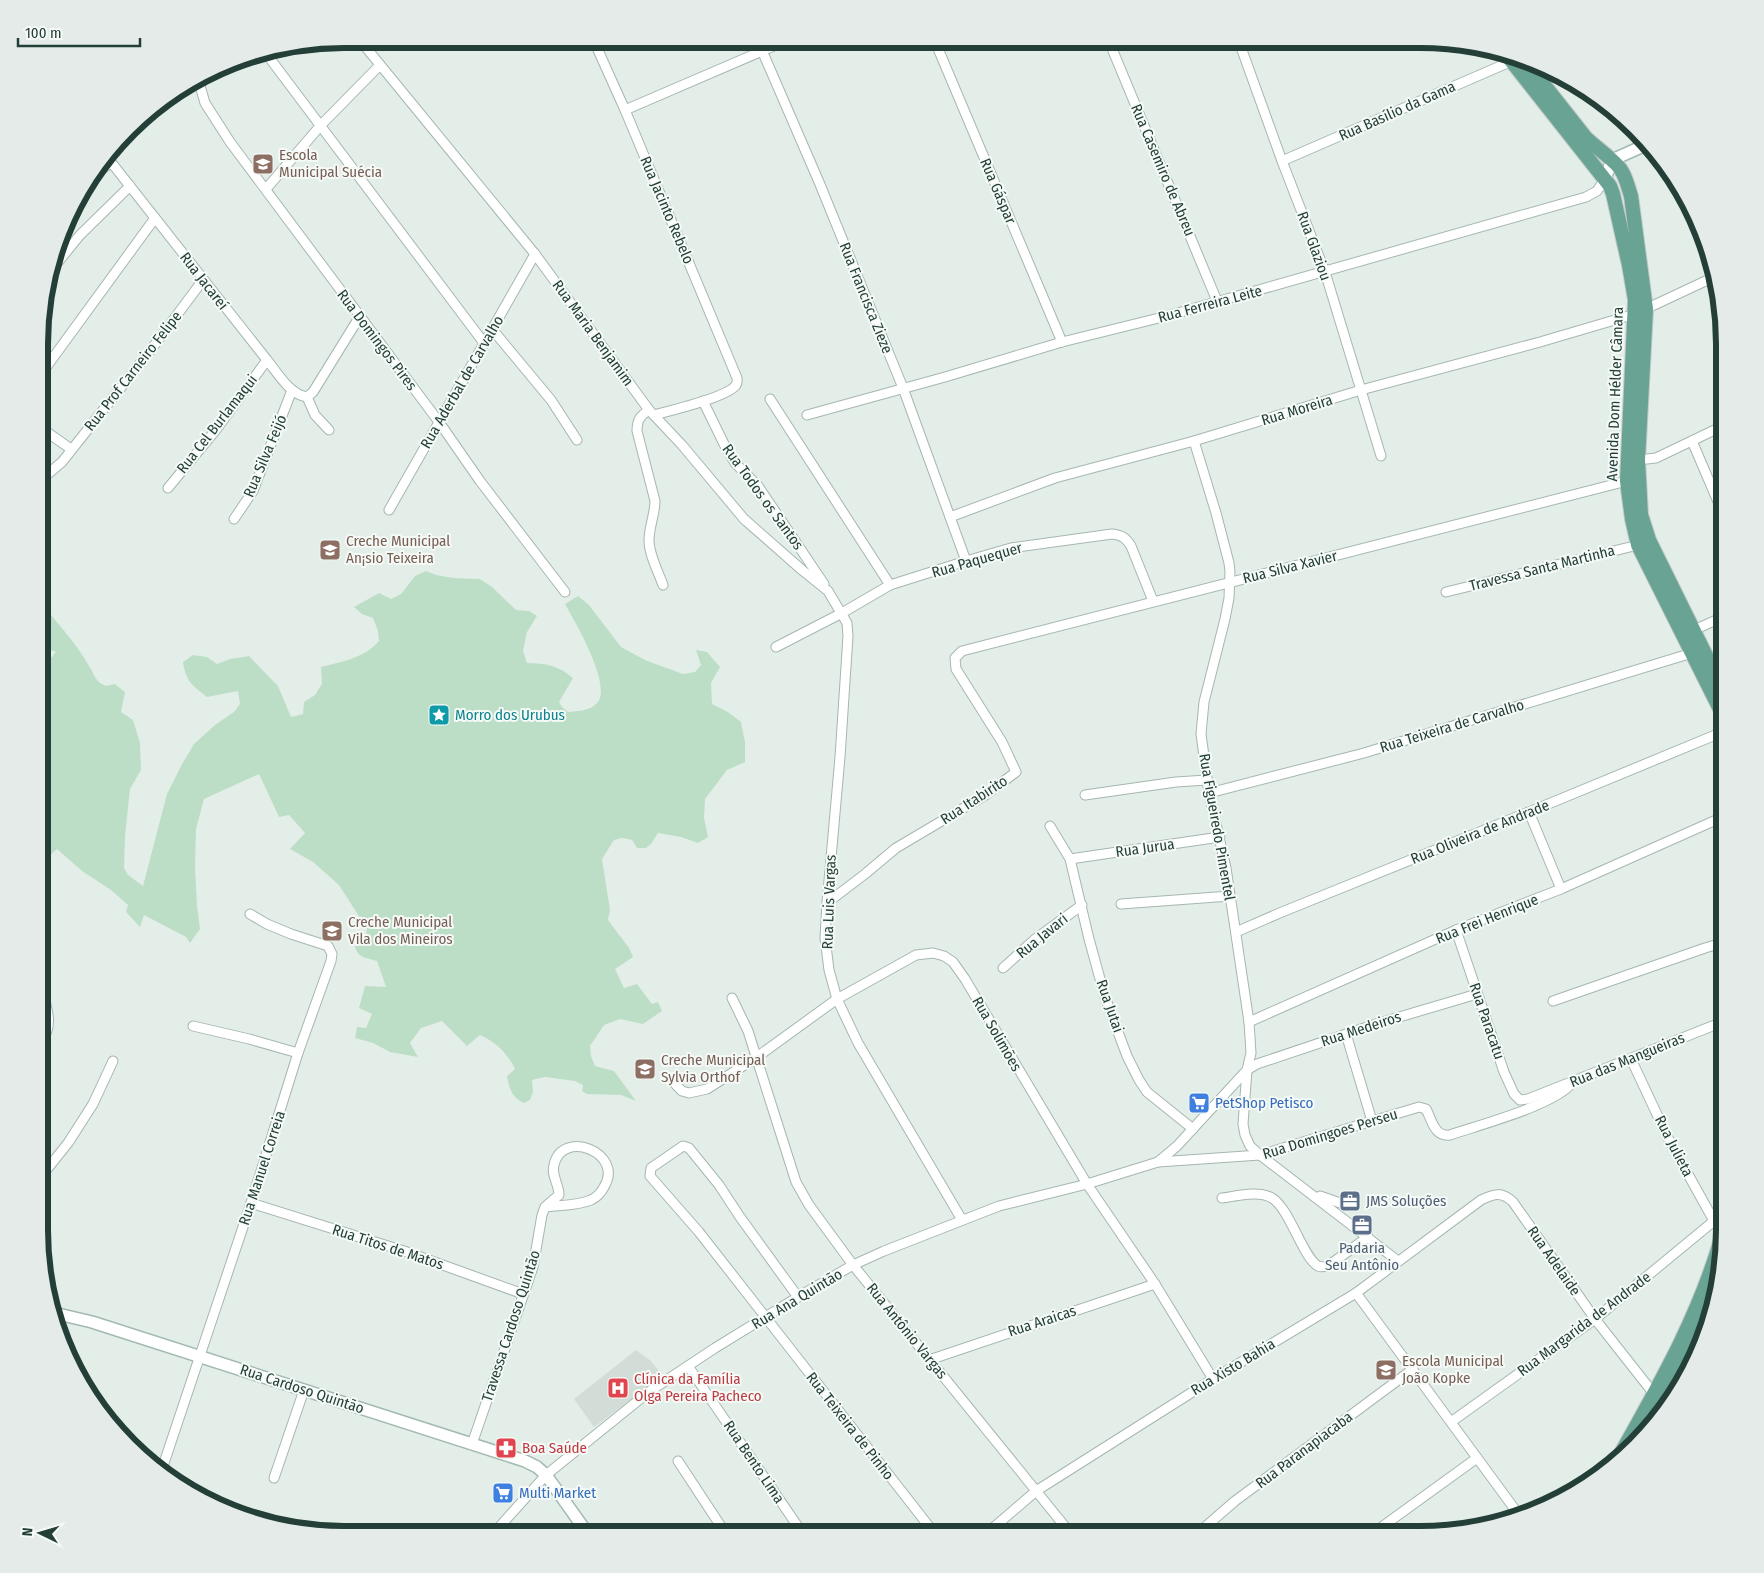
<svg xmlns="http://www.w3.org/2000/svg" width="1764" height="1573" viewBox="0 0 1764 1573" font-family="'Fira Sans Condensed',sans-serif">
  <rect width="100%" height="100%" fill="#e4eee9"/>
  <polygon fill="#d2ddd8" points="636,1350 651,1361 663,1376 594,1427 574,1399"/>
  <path fill="#bddec6" d="M426,571L436,575L453,578L480,579L492,587L516,610L529,611L537,616L527,632L523,651L527,663C546,663 559,666 573,678L559,702L562,707L568,712C577,711 590,711 597,703C613,686 575,622 565,604L578,596L589,605L621,647L645,660L683,674L695,672L701,665L696,650L707,652L720,667L711,683L712,704L728,712L741,722L745,742V762L727,770L705,799L704,818L708,837L698,843L681,837L658,833L651,844L646,848H637L632,840L622,838L614,840L602,859L610,910L608,920L629,948L633,957L615,969L624,988L637,984L652,1004L658,1002L662,1011L643,1024L620,1019L604,1025L590,1046L591,1056L595,1066L614,1071L636,1101L621,1095L587,1094L582,1091L583,1085L575,1081L545,1077L532,1080L533,1092L530,1100L524,1103C512,1098 509,1088 507,1076L515,1069C507,1053 496,1042 480,1035L467,1046L442,1021L421,1028L410,1043L418,1057L390,1052L373,1043L355,1038L357,1027L366,1028L372,1014L359,1008L365,986L386,987L377,961C367,958 357,958 355,946C363,942 366,939 367,929L339,885L313,862L290,849L305,833L289,815L279,817L259,774L204,799L196,829L195,868L197,906L200,929L190,943L186,937L144,915L140,927L126,912L128,905L111,890L82,871L57,849L46,859L40,846L41,662L46,664L56,652L41,646V602C57,624 76,642 89,666C95,675 95,682 106,686L115,684L125,692L121,712L133,720L140,743L141,770L130,789L125,836L124,868L128,875L143,886L167,794L181,766L194,744L215,725L234,712L240,704L238,691L207,697C192,685 186,682 183,662L193,655L207,657L217,664L230,659L249,656L278,686L291,717L303,714L304,702L315,695L322,684L321,667C343,661 363,659 379,641L378,631L373,618L362,614L354,607L379,593L391,599L401,594L415,576Z"/>
  <g fill="none" stroke-linecap="round" stroke-linejoin="round">
    <g stroke="#a6b6b0" stroke-width="11">
      <g id="street">
        <polyline points="359,39 535,254 649,410 682,445 744,519 802,570 828,591 847,623 848,636 840,757 827,903 825,938 829,970 837,999 858,1043 962,1220"/>
        <path d="M593,39L625,110L737,378C737,381 738,382 736,385C728,397 669,411 654,415"/>
        <polyline points="757,39 819,182 903,388 966,561"/>
        <polyline points="934,39 1062,342"/>
        <polyline points="1108,39 1217,301"/>
        <polyline points="1238,39 1282,161 1325,272 1381,456"/>
        <polyline points="265,52 484,343"/>
        <polyline points="199,82 205,103 230,142 439,422 480,481 565,592"/>
        <polyline points="625,110 790,39"/>
        <path d="M107,157L267,360C277,372 290,395 307,397"/>
        <polyline points="1282,161 1512,61"/>
        <polyline points="89,180 111,162"/>
        <polyline points="266,189 321,125 380,65"/>
        <polyline points="54,267 80,235 130,186"/>
        <polyline points="492,329 551,400 577,440"/>
        <polyline points="47,366 155,218"/>
        <polyline points="307,397 313,392 360,316"/>
        <polyline points="307,397 315,415 329,430"/>
        <polyline points="770,399 890,585"/>
        <polyline points="703,401 724,444 735,463 758,486 824,584"/>
        <path d="M649,410C640,416 637,420 637,431L655,501C655,514 649,527 649,540C649,555 658,571 663,585"/>
        <polyline points="807,415 945,377 1062,342 1167,316 1586,197 1597,191 1605,179"/>
        <polyline points="41,428 71,449"/>
        <polyline points="1194,441 1216,513 1229,563 1230,572 1229,598 1225,619 1204,702 1201,734 1209,793 1226,868 1249,1022 1251,1053 1247,1070 1243,1124 1245,1135 1250,1146 1260,1155 1398,1261"/>
        <polyline points="1692,441 1725,518"/>
        <polyline points="1638,460 1656,458 1725,425"/>
        <polyline points="41,476 49,473 62,462 153,347 203,280"/>
        <polyline points="168,488 215,431 267,360"/>
        <polyline points="389,510 535,254"/>
        <polyline points="950,517 1055,478 1194,441 1361,390 1540,342 1635,314 1714,277"/>
        <polyline points="234,519 253,491 292,390"/>
        <polyline points="1446,592 1638,545"/>
        <polyline points="1694,630 1725,616"/>
        <path d="M776,647L842,613L890,585L966,561L1011,548L1112,534C1122,535 1126,538 1131,546L1153,601"/>
        <polyline points="1209,793 1364,753 1692,653"/>
        <polyline points="1085,795 1176,782 1207,780"/>
        <polyline points="1529,812 1561,889"/>
        <polyline points="1050,826 1070,859 1089,939 1105,997 1127,1056 1139,1080 1147,1092 1193,1129"/>
        <polyline points="1070,859 1220,837"/>
        <polyline points="827,903 865,874 896,848 984,796 1016,772 1002,742 956,669 955,658 962,651 1627,481"/>
        <polyline points="1121,904 1230,896"/>
        <polyline points="1456,930 1504,1072 1514,1094 1520,1100 1528,1099 1725,1021"/>
        <polyline points="1236,932 1282,912 1529,812 1725,731"/>
        <polyline points="1003,968 1034,940 1082,905"/>
        <polyline points="732,998 748,1031 796,1182 809,1205 853,1265 1071,1534"/>
        <polyline points="1553,1001 1705,948 1715,945 1725,945"/>
        <polyline points="1249,1022 1456,930 1561,889 1725,816"/>
        <polyline points="193,1026 249,1039 298,1053"/>
        <polyline points="1346,1034 1372,1121"/>
        <path d="M40,1040C57,1029 44,999 40,983"/>
        <polyline points="1631,1059 1669,1140 1714,1221 1718,1223"/>
        <polyline points="676,1085 682,1091 689,1093 707,1089 757,1057 837,999 916,955 933,953 944,956 953,962 965,979 1087,1184 1155,1284 1213,1379"/>
        <polyline points="1158,1162 1177,1146 1247,1070 1257,1064 1379,1023 1477,994"/>
        <polyline points="40,1178 68,1143 93,1104 113,1061"/>
        <polyline points="1320,1196 1346,1205"/>
        <path d="M1222,1198C1237,1196 1258,1190 1272,1198C1290,1209 1303,1258 1318,1266C1323,1268 1328,1266 1332,1263L1368,1237"/>
        <polyline points="251,1203 404,1251 523,1294"/>
        <polyline points="1356,1293 1519,1515"/>
        <polyline points="798,1297 740,1217 719,1185 689,1148 683,1146 651,1168 650,1176 699,1232 935,1534"/>
        <polyline points="929,1360 1155,1284"/>
        <polyline points="688,1366 803,1534"/>
        <polyline points="1451,1422 1595,1319 1714,1221"/>
        <path d="M472,1444L533,1267L542,1215L545,1207L559,1195C559,1184 551,1176 554,1165C562,1128 625,1153 604,1187C601,1193 597,1197 591,1200C577,1206 559,1205 545,1207"/>
        <polyline points="678,1461 726,1534"/>
        <polyline points="161,1472 251,1203 298,1053 331,961 332,954 328,946 291,934 267,924 250,914"/>
        <polyline points="274,1478 304,1390"/>
        <path d="M493,1534L546,1475L650,1391L715,1348L798,1297L853,1265L884,1251L999,1206L1087,1184L1158,1162L1260,1155L1419,1107L1426,1109C1432,1120 1434,1137 1450,1135C1479,1125 1555,1105 1572,1083"/>
        <path d="M986,1534L1036,1491L1213,1379L1356,1293L1481,1200C1494,1194 1501,1191 1513,1202L1595,1319L1654,1394"/>
        <polyline points="1197,1534 1235,1501 1413,1369"/>
        <polyline points="1372,1534 1477,1458"/>
      </g>
    </g>
    <g stroke="#a2b9b1" stroke-width="14">
      <g id="secondary">
        <polyline points="1605,179 1612,160 1650,143"/>
        <polyline points="54,1313 92,1322 525,1461 537,1467 546,1475 588,1534"/>
      </g>
    </g>
    <g stroke="#c1c9c7" stroke-width="16">
      <g id="primary">
        <polyline points="1509,58 1610,186 1613,194 1629,265 1635,300 1627,481 1632,519 1638,545 1725,719"/>
        <path d="M1526,62L1586,138C1595,147 1616,161 1621,170C1626,177 1628,187 1631,196L1646,309L1638,460L1641,515L1649,540L1725,694"/>
        <polyline points="1644,1433 1700,1333 1711,1300"/>
        <path d="M1616,1462C1659,1386 1703,1310 1725,1225"/>
      </g>
    </g>
    <use href="#street" stroke="#fff" stroke-width="9"/>
    <use href="#secondary" stroke="#fff" stroke-width="11"/>
    <use href="#primary" stroke="#69a394" stroke-width="14"/>
  </g>
  <defs>
    <g id="school-square" transform="scale(1.125)"><rect x="-9" y="-9" width="18" height="18" rx="4" fill="#8d6e63" stroke="#f5faf7"/><path d="M0-5L7-2L0 1L-7-2ZM-4 1L0 2.5L4 1V4Q0 6-4 4Z" fill="#fff"/></g>
    <g id="sight-square" transform="scale(1.125)"><rect x="-9" y="-9" width="18" height="18" rx="4" fill="#0f9aa8" stroke="#f5faf7"/><path d="M0-6L1.8-2.2L6-1.7L2.9 1.2L3.7 5.4L0 3.3L-3.7 5.4L-2.9 1.2L-6-1.7L-1.8-2.2Z" fill="#fff"/></g>
    <g id="supermarket-square" transform="scale(1.125)"><rect x="-9" y="-9" width="18" height="18" rx="4" fill="#3f7fe0" stroke="#f5faf7"/><path d="M-6-5.5h2.5l.6 2H6L4.5 2H-2.5L-4.4-4H-6ZM-1.5 3.2a1.3 1.3 0 1 0 .1 0ZM3 3.2a1.3 1.3 0 1 0 .1 0Z" fill="#fff"/></g>
    <g id="office-square" transform="scale(1.125)"><rect x="-9" y="-9" width="18" height="18" rx="4" fill="#5c6f8a" stroke="#f5faf7"/><path d="M-6-3h4V-5.5h4V-3h4V5H-6ZM-1-4.5V-3h2v-1.5ZM-6 0V1H6V0Z" fill="#fff"/></g>
    <g id="hospital-square" transform="scale(1.125)"><rect x="-9" y="-9" width="18" height="18" rx="4" fill="#e0444e" stroke="#f5faf7"/><path d="M-5-5h3v3.5h4V-5h3V5h-3V1.5h-4V5h-3Z" fill="#fff"/></g>
    <g id="pharmacy-square" transform="scale(1.125)"><rect x="-9" y="-9" width="18" height="18" rx="4" fill="#e0444e" stroke="#f5faf7"/><path d="M-2-6h4v4h4v4h-4v4h-4v-4h-4v-4h4Z" fill="#fff"/></g>
  </defs>
  <g fill-rule="evenodd">
    <use href="#school-square" x="263" y="164"/>
    <use href="#school-square" x="330" y="550"/>
    <use href="#sight-square" x="439" y="715"/>
    <use href="#school-square" x="332" y="931"/>
    <use href="#school-square" x="645" y="1069"/>
    <use href="#supermarket-square" x="1199" y="1103"/>
    <use href="#office-square" x="1350" y="1201"/>
    <use href="#office-square" x="1362" y="1225"/>
    <use href="#school-square" x="1386" y="1370"/>
    <use href="#hospital-square" x="618" y="1388"/>
    <use href="#pharmacy-square" x="506" y="1448"/>
    <use href="#supermarket-square" x="503" y="1493"/>
  </g>
  <g text-anchor="middle" dominant-baseline="central" stroke-width="4" stroke-linejoin="round" paint-order="stroke">
    <g font-size="15" fill="#233f38" stroke="#f5faf7">
      <text transform="translate(1397 111) rotate(-24)">Rua Basílio da Gama</text>
      <text transform="translate(1163 170) rotate(67)">Rua Casemiro de Abreu</text>
      <text transform="translate(998 191) rotate(67)">Rua Gáspar</text>
      <text transform="translate(667 210) rotate(67)">Rua Jacinto Rebelo</text>
      <text transform="translate(1314 246) rotate(70)">Rua Glaziou</text>
      <text transform="translate(204 281) rotate(52)">Rua Jacareí</text>
      <text transform="translate(866 298) rotate(68)">Rua Francisca Zieze</text>
      <text transform="translate(1210 304) rotate(-15)">Rua Ferreira Leite</text>
      <text transform="translate(593 333) rotate(54)">Rua Maria Benjamim</text>
      <text transform="translate(377 340) rotate(53)">Rua Domingos Pires</text>
      <text transform="translate(133 371) rotate(-52)">Rua Prof Carneiro Felipe</text>
      <text transform="translate(462 382) rotate(-60)">Rua Aderbal de Carvalho</text>
      <text transform="translate(1615 394) rotate(-88)">Avenida Dom Hélder Câmara</text>
      <text transform="translate(1297 410) rotate(-17)">Rua Moreira</text>
      <text transform="translate(217 424) rotate(-52)">Rua Cel Burlamaqui</text>
      <text transform="translate(265 456) rotate(-67)">Rua Silva Feijó</text>
      <text transform="translate(763 497) rotate(54)">Rua Todos os Santos</text>
      <text transform="translate(977 560) rotate(-16)">Rua Paquequer</text>
      <text transform="translate(1290 567) rotate(-14)">Rua Silva Xavier</text>
      <text transform="translate(1542 568) rotate(-14)">Travessa Santa Martinha</text>
      <text transform="translate(1452 726) rotate(-17)">Rua Teixeira de Carvalho</text>
      <text transform="translate(974 800) rotate(-33)">Rua Itabirito</text>
      <text transform="translate(1217 827) rotate(80)">Rua Figueiredo Pimentel</text>
      <text transform="translate(1480 832) rotate(-22)">Rua Oliveira de Andrade</text>
      <text transform="translate(1145 848) rotate(-8)">Rua Jurua</text>
      <text transform="translate(829 902) rotate(-88)">Rua Luis Vargas</text>
      <text transform="translate(1487 919) rotate(-22)">Rua Frei Henrique</text>
      <text transform="translate(1042 936) rotate(-39)">Rua Javari</text>
      <text transform="translate(1110 1006) rotate(71)">Rua Jutai</text>
      <text transform="translate(1487 1021) rotate(71)">Rua Paracatu</text>
      <text transform="translate(1361 1029) rotate(-18)">Rua Medeiros</text>
      <text transform="translate(997 1034) rotate(60)">Rua Solimões</text>
      <text transform="translate(1627 1060) rotate(-22)">Rua das Mangueiras</text>
      <text transform="translate(1330 1134) rotate(-17)">Rua Domingoes Perseu</text>
      <text transform="translate(1674 1146) rotate(63)">Rua Julieta</text>
      <text transform="translate(262 1168) rotate(-72)">Rua Manuel Correia</text>
      <text transform="translate(388 1247) rotate(18)">Rua Titos de Matos</text>
      <text transform="translate(1554 1261) rotate(55)">Rua Adelaide</text>
      <text transform="translate(797 1299) rotate(-31)">Rua Ana Quintão</text>
      <text transform="translate(1042 1321) rotate(-18)">Rua Araicas</text>
      <text transform="translate(1584 1324) rotate(-37)">Rua Margarida de Andrade</text>
      <text transform="translate(511 1326) rotate(-72)">Travessa Cardoso Quintão</text>
      <text transform="translate(907 1331) rotate(51)">Rua Antônio Vargas</text>
      <text transform="translate(1233 1367) rotate(-31)">Rua Xisto Bahia</text>
      <text transform="translate(302 1389) rotate(18)">Rua Cardoso Quintão</text>
      <text transform="translate(850 1426) rotate(52)">Rua Teixeira de Pinho</text>
      <text transform="translate(1304 1450) rotate(-37)">Rua Paranapiacaba</text>
      <text transform="translate(754 1462) rotate(56)">Rua Bento Lima</text>
    </g>
    <g font-size="15" fill="#785e54" stroke="#f5faf7" text-anchor="start">
      <text x="279" y="155">Escola<tspan x="279" dy="17">Municipal Suécia</tspan></text>
      <text x="346" y="541">Creche Municipal<tspan x="346" dy="17">An¡sio Teixeira</tspan></text>
      <text x="348" y="922">Creche Municipal<tspan x="348" dy="17">Vila dos Mineiros</tspan></text>
      <text x="661" y="1060">Creche Municipal<tspan x="661" dy="17">Sylvia Orthof</tspan></text>
      <text x="1402" y="1361">Escola Municipal<tspan x="1402" dy="17">João Kopke</tspan></text>
    </g>
    <g font-size="15" fill="#0d838f" stroke="#f5faf7" text-anchor="start">
      <text x="455" y="715">Morro dos Urubus</text>
    </g>
    <g font-size="15" fill="#366cbe" stroke="#f5faf7" text-anchor="start">
      <text x="1215" y="1103">PetShop Petisco</text>
      <text x="519" y="1493">Multi Market</text>
    </g>
    <g font-size="15" fill="#4e5e75" stroke="#f5faf7" text-anchor="start">
      <text x="1366" y="1201">JMS Soluções</text>
      <text x="1362" y="1248" text-anchor="middle">Padaria<tspan x="1362" dy="17">Seu Antônio</tspan></text>
    </g>
    <g font-size="15" fill="#be3a42" stroke="#f5faf7" text-anchor="start">
      <text x="634" y="1379">Clínica da Família<tspan x="634" dy="17">Olga Pereira Pacheco</tspan></text>
      <text x="522" y="1448">Boa Saúde</text>
    </g>
  </g>
  <path d="M0 0H1764V1573H0ZM344 48H1420A296 296 0 0 1 1716 344V1230A296 296 0 0 1 1420 1526H344A296 296 0 0 1 48 1230V344A296 296 0 0 1 344 48Z" fill="#e4ebe8" fill-rule="evenodd"/>
  <path fill="none" stroke="#233f38" stroke-width="6" d="M344 48H1420A296 296 0 0 1 1716 344V1230A296 296 0 0 1 1420 1526H344A296 296 0 0 1 48 1230V344A296 296 0 0 1 344 48Z"/>
  <g transform="translate(40 1533) rotate(275)" stroke="#f5faf7" stroke-width="4" paint-order="stroke">
  <path d="M0-4L9 19L0 12L-9 19Z" fill="#233f38"/>
  <text y="-8" font-size="14" font-weight="bold" text-anchor="middle" fill="#233f38">N</text>
  </g>
  <path d="M18 38v8h122v-8" fill="none" stroke="#233f38" stroke-width="2.5"/>
  <text x="25" y="38" font-size="15" fill="#233f38" stroke="#f5faf7" stroke-width="4" paint-order="stroke">100 m</text>
</svg>
